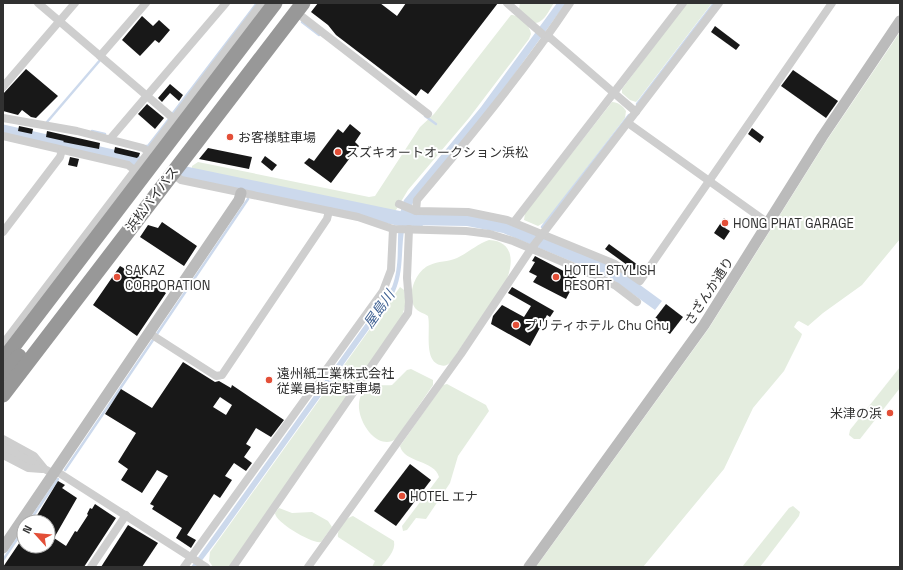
<svg xmlns="http://www.w3.org/2000/svg" width="903" height="570" viewBox="0 0 903 570" font-family="'Space Grotesk','Noto Sans JP',sans-serif">
  <rect width="100%" height="100%" fill="#fff"/>
  <g fill="#e4eddf">
    <path d="M520,3H554C549,10 544,23 535,23L519,9Z"/>
    <polygon points="686,3 712,3 638,100 636,102 630,100 622,93 622,89"/>
    <path d="M511,15C520,15 530,25 531,34L529,39L469,118L408,190L396,210L389,212L192,170V166L198,162L369,197L375,196L420,127L434,114Z"/>
    <polygon points="900,32 900,239 862,285 823,313 808,326 799,321 797,322 794,327 802,334 801,337 784,371 753,408 724,469 643,567 536,567 709,328 827,140"/>
    <path d="M612,102C618,102 623,106 626,111L625,118L545,222L538,226L524,220L525,213Z"/>
    <path d="M489,240C514,241 514,263 506,281L451,362C447,365 445,367 440,365C423,361 431,329 428,316C424,313 418,312 415,308C406,295 416,270 430,265C438,261 448,262 457,258C468,253 477,244 489,240Z"/>
    <polygon points="400,287 404,290 406,303 402,316 229,567 213,567 209,561 210,552"/>
    <polygon points="900,367 900,388 860,439 854,439 849,435 850,430"/>
    <path d="M411,369L433,380V385L396,439C373,455 344,402 368,388C374,384 385,386 392,385L407,370Z"/>
    <path d="M447,384L486,405L489,411L458,456L450,483L426,519L416,518L407,530L403,531L402,526L439,477C435,460 404,463 400,446L443,385Z"/>
    <polygon points="793,506 800,512 799,516 760,567 742,567 789,508"/>
    <path d="M279,508L292,513L312,512L328,521L332,527L321,542C312,544 275,522 275,513Z"/>
    <path d="M353,516L394,541C396,551 387,559 381,567H372L375,561L338,537C337,529 345,518 353,516Z"/>
  </g>
  <path fill="#ccd9ec" d="M557,3H566L487,112L416,196L409,212L411,214L468,215L506,223L603,262L625,274L662,301L655,310L609,277L503,233L467,226L405,225C400,250 405,275 392,297L219,538L197,567H191L392,287C403,259 393,227 404,200L481,107Z"/>
  <g fill="none" stroke-linecap="round" stroke-linejoin="round">
    <g stroke="#ccd9ec" stroke-width="2.5">
      <polyline points="302,22 319,35"/>
      <polyline points="637,104 714,3"/>
      <polyline points="173,113 257,3"/>
      <polyline points="425,116 436,124"/>
      <polyline points="47,122 101,59"/>
      <polyline points="92,131 105,134"/>
      <polyline points="146,146 148,146 169,119"/>
      <polyline points="254,190 255,188"/>
      <polyline points="542,227 629,115"/>
      <polyline points="157,334 248,199"/>
      <polyline points="65,470 153,340"/>
      <polyline points="29,522 58,479"/>
      <polyline points="3,560 24,529"/>
    </g>
    <g stroke="#ccd9ec" stroke-width="15">
      <polyline points="3,132 135,162"/>
      <polyline points="186,174 402,219 418,220"/>
    </g>
  </g>
  <g fill="#181818" fill-rule="evenodd">
    <polygon points="318,3 380,3 397,16 406,3 498,3 428,94 421,89 416,96 336,35 328,25 311,12"/>
    <polygon points="142,16 153,26 159,20 170,30 159,43 155,40 140,56 122,40"/>
    <polygon points="715,26 740,45 736,50 711,32"/>
    <polygon points="26,69 58,96 36,118 31,117 22,110 18,115 3,111 3,94"/>
    <polygon points="793,70 838,101 826,118 781,86"/>
    <polygon points="170,84 183,95 179,101 170,93 162,102 158,98"/>
    <polygon points="147,104 164,118 155,129 138,114"/>
    <polygon points="350,124 361,133 355,142 359,146 331,183 304,163 309,158 314,161 338,129 343,133"/>
    <polygon points="19,126 33,129 32,134 18,131"/>
    <polygon points="752,128 764,137 760,143 748,134"/>
    <polygon points="47,131 100,143 99,149 63,142 64,141 46,137"/>
    <polygon points="115,147 140,153 139,156 137,158 115,153 114,152"/>
    <polygon points="208,148 252,157 249,169 199,159"/>
    <polygon points="265,156 277,165 272,171 261,162"/>
    <polygon points="70,157 79,159 77,167 68,165"/>
    <polygon points="724,218 729,222 725,228 730,231 724,240 714,233"/>
    <polygon points="162,222 197,246 184,266 140,237 148,225 158,228"/>
    <polygon points="609,244 638,265 634,270 605,249"/>
    <polygon points="535,256 577,278 566,299 533,282 537,276 529,272 535,262 532,261"/>
    <polygon points="120,266 127,270 129,268 166,293 137,336 93,305"/>
    <polygon points="512,287 554,311 550,317 547,315 530,346 491,324 493,316 502,305 524,317 531,306 508,293"/>
    <polygon points="666,304 683,317 670,334 653,321"/>
    <path d="M183,362L215,382L219,381L231,388L232,385L284,420L271,437L256,428L246,444L251,447L244,457L252,463L246,471L234,463L225,476L232,480L220,498L214,494L187,535L196,540L191,548L176,538L182,528L152,509L154,506L150,504L168,476L157,470L142,493L121,480L128,469L118,462L136,433L105,414L121,389L152,408ZM220,397L232,405L226,415L213,407Z"/>
    <polygon points="410,464 431,480 396,526 374,511"/>
    <polygon points="58,481 65,485 62,488 77,498 54,538 66,546 75,531 77,532 88,515 87,514 90,508 92,509 95,504 116,518 84,567 3,567 24,536 24,546 48,546 48,522 33,522"/>
    <polygon points="128,525 158,543 142,567 101,567"/>
  </g>
  <g fill="none" stroke-linecap="round" stroke-linejoin="round">
    <g stroke="#cecece" stroke-width="8">
      <polyline points="38,3 174,119"/>
      <polyline points="507,3 547,38"/>
      <path d="M570,3C523,73 471,136 417,200L416,211L468,212L507,220L615,264L640,281L832,3"/>
      <polyline points="296,12 428,114"/>
      <polyline points="548,36 636,112"/>
      <polyline points="100,56 146,3"/>
      <polyline points="3,87 75,3"/>
      <polyline points="3,118 77,131 143,148 149,152"/>
      <polyline points="628,123 768,223"/>
      <polyline points="3,136 128,165 138,173"/>
      <polyline points="110,139 226,3"/>
      <polyline points="172,173 181,180 358,217 393,229 466,231 490,234 513,241 596,276 616,286 637,302"/>
      <polyline points="399,204 416,211"/>
      <polyline points="514,222 683,3"/>
      <polyline points="3,232 60,157 62,150"/>
      <polyline points="149,333 216,376 222,375 327,219 329,211"/>
      <polyline points="3,344 262,3"/>
      <polyline points="3,439 34,456 43,467"/>
      <polyline points="3,447 54,474"/>
      <polyline points="3,455 28,468 42,469"/>
      <polyline points="56,471 206,567"/>
      <polyline points="91,567 126,515"/>
      <polyline points="184,567 383,291 391,270 393,229"/>
      <polyline points="233,567 408,313 409,302 407,278 409,229"/>
      <polyline points="308,567 461,354 531,249 719,3"/>
    </g>
    <g stroke="#bbb" stroke-width="11">
      <polyline points="3,548 239,200 241,193"/>
      <polyline points="529,567 704,325 822,137 900,21"/>
    </g>
    <g stroke="#989898" stroke-width="15">
      <polyline points="3,360 275,3"/>
      <polyline points="3,374 19,356"/>
      <polyline points="3,395 303,3"/>
    </g>
  </g>
  <g fill="#e34f38" stroke="#fff" stroke-width="1.5">
    <circle cx="230" cy="137" r="4"/>
    <circle cx="338" cy="152" r="4"/>
    <circle cx="725" cy="223" r="4"/>
    <circle cx="117" cy="277" r="4"/>
    <circle cx="556" cy="277" r="4"/>
    <circle cx="516" cy="325" r="4"/>
    <circle cx="269" cy="380" r="4"/>
    <circle cx="890" cy="413" r="4"/>
    <circle cx="402" cy="496" r="4"/>
  </g>
  <g text-anchor="middle" dominant-baseline="central" stroke-width="4" stroke-linejoin="round" paint-order="stroke">
    <g font-size="13" fill="#313131" stroke="#fff" text-anchor="start">
      <text x="238" y="137">お客様駐車場</text>
      <text x="346" y="152">スズキオートオークション浜松</text>
      <text x="733" y="223">HONG PHAT GARAGE</text>
      <text x="125" y="270">SAKAZ<tspan x="125" dy="15">CORPORATION</tspan></text>
      <text x="564" y="270">HOTEL STYLISH<tspan x="564" dy="15">RESORT</tspan></text>
      <text x="524" y="325">プリティホテル Chu Chu</text>
      <text x="277" y="373">遠州紙工業株式会社<tspan x="277" dy="15">従業員指定駐車場</tspan></text>
      <text x="882" y="413" text-anchor="end">米津の浜</text>
      <text x="410" y="496">HOTEL エナ</text>
    </g>
    <g font-size="13" fill="#313131" stroke="#fff">
      <text transform="translate(152 199) rotate(-53)">浜松バイパス</text>
      <text transform="translate(709 291) rotate(-57)">さざんか通り</text>
    </g>
    <g font-size="14" font-style="italic" fill="#3f6193" stroke="#fff">
      <text transform="translate(379 309) rotate(-55)">屋島川</text>
    </g>
  </g>
  <rect width="903" height="570" fill="none" stroke="#313131" stroke-width="8"/>
  <g transform="translate(36 534) rotate(297)"><circle r="19" fill="#ffffff" stroke="#adadad"/>
  <path d="M0-3L7 15L0 10L-7 15Z" fill="#e34f38"/>
  <text y="-6" font-size="11" font-weight="bold" text-anchor="middle" fill="#313131">N</text>
  </g>
</svg>
